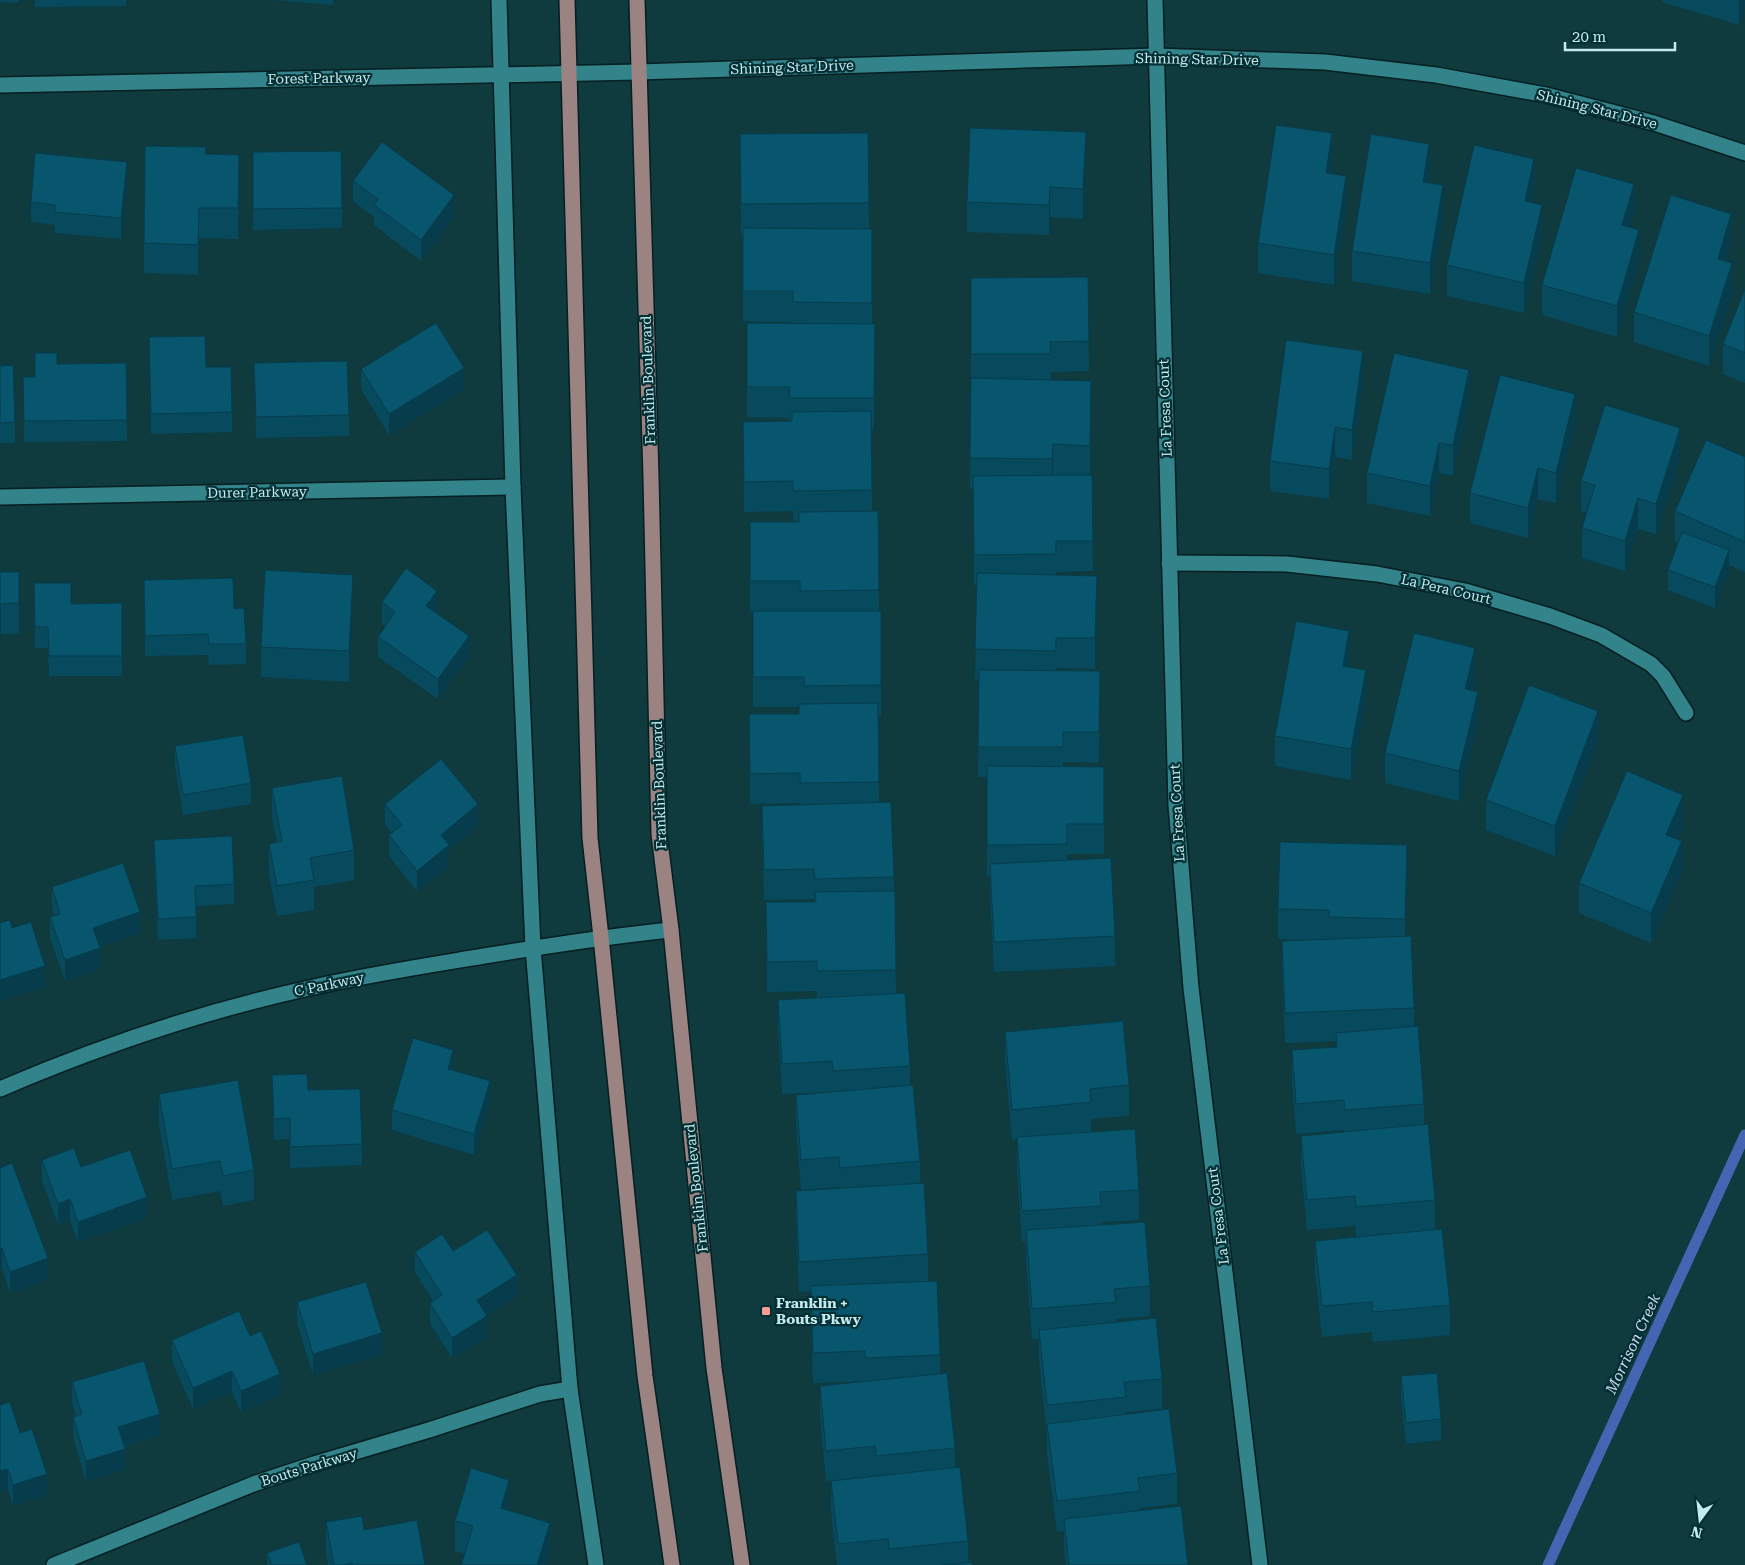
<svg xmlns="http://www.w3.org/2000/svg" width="1745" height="1565" viewBox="0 0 1745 1565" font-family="'Roboto Serif',serif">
  <rect width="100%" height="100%" fill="#0f3a3e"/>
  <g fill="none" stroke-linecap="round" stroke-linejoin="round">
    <polyline stroke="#4465b2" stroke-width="11" points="1548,1565 1745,1135"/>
    <g stroke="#061f21" stroke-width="18">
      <g id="minor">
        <polyline points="499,0 513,487 533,948 570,1389 596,1565"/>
        <polyline points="1155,0 1176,805 1191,988 1260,1565"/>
        <polyline points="0,85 638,72 1156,56 1267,60 1325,62 1436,75 1546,95 1654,123 1745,153"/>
        <polyline points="0,497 513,487"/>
        <polyline points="1169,563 1287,564 1377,574 1465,591 1550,616 1601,635 1651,664 1663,676 1686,713"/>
        <path d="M0,1089C98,1047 201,1012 305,989C364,975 424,966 484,956C546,946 608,936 671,930"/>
        <polyline points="54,1565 256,1483 314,1464 429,1430 540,1394 570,1389"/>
      </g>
    </g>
    <g stroke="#061f21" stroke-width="18">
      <g id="major">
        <polyline points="567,0 590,838 601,937 645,1376 672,1565"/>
        <polyline points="637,0 651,477 659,834 671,930 714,1368 742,1565"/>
      </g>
    </g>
    <use href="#minor" stroke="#33838b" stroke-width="15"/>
    <use href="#major" stroke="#9b8382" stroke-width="15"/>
  </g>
  <g fill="#074a5e" fill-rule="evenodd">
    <polygon points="0,0 19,0 18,3 0,2"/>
    <polygon points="35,0 126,0 126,6 35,7"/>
    <polygon points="274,0 333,0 333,5"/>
    <polygon points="1662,0 1745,0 1745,4 1739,25 1662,2"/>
    <polygon points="868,133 869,229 872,229 872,324 875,354 874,429 871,429 872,511 878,511 879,611 881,611 881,716 878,716 879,802 894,877 896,993 910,1066 910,1085 920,1161 920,1184 928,1254 928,1281 940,1355 940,1374 955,1448 955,1468 968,1541 968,1562 972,1565 837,1565 831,1511 831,1481 875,1476 826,1481 820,1416 820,1386 865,1381 813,1383 811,1316 811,1291 799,1292 796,1221 796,1191 839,1188 839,1187 801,1190 796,1125 796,1095 832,1092 782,1094 778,1030 778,1000 817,997 817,991 767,992 766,902 814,902 814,899 764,900 762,836 762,806 800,805 800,803 750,804 749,714 799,714 799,707 753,707 753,612 750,612 750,522 799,522 799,521 793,521 793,511 744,512 743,422 789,421 789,418 747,417 747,323 793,323 793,322 743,321 743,235 741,235 740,134"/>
    <polygon points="253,152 342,208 342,228 253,230"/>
    <polygon points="206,154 239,185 238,239 199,238 198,275 144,273 144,243"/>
    <polygon points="1086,163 1083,219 1050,217 1049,235 967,232 967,202"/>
    <polygon points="1332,163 1330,174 1346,206 1334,285 1258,273 1258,243"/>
    <polygon points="1429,174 1428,183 1443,215 1430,294 1352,281 1352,251"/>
    <polygon points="353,181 454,216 421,261 374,225 374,217 353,201"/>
    <polygon points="127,183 121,239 55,233 55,225 31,222 31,202"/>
    <polygon points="1534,189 1531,203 1542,236 1524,313 1447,296 1447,265"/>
    <polygon points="1634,215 1630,228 1639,260 1617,337 1542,315 1542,285"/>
    <polygon points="1731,245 1726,261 1732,294 1709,366 1634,342 1634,312"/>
    <path d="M1088,277L1089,371L1051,372V380L1091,411L1090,475H1092L1093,571L1056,572V575L1097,607L1095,669L1056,668V670L1100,671L1099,763L1063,762V766L1104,767V854H1067V860L1115,936V966L994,972L990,894V875H987V777H978L979,680L975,679L977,585H974L973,489H970L971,378V278ZM1053,475H1078L1052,476Z"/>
    <polygon points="1745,289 1745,383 1723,374 1723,344"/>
    <polygon points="149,337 232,412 232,432 151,434"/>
    <polygon points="126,363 127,441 24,442 23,377 35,377 57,364"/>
    <polygon points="254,363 349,415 349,436 256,438"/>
    <polygon points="0,366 15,422 15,443 0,443"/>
    <polygon points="361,369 464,389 389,435 361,389"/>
    <polygon points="1363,381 1352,460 1335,457 1329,499 1270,491 1270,461"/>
    <polygon points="1469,400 1453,476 1439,473 1430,516 1367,503 1367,473"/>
    <polygon points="1575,425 1556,503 1538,499 1528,538 1470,523 1470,493"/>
    <polygon points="1745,457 1745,572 1729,565 1729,571 1715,608 1668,590 1668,570 1678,542 1675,541 1675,511"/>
    <polygon points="1680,458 1656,534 1638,529 1625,571 1582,558 1582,528 1587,513 1581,511 1581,481"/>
    <polygon points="0,572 19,572 19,634 0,634 0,698"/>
    <polygon points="144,580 234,609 246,644 246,664 209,665 208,655 145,656"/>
    <polygon points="34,583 71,604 122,603 122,676 49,676 48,648 35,648"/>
    <polygon points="382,602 437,611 436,613 469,656 438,699 378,657 378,637 386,626 382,623"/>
    <polygon points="353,605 349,682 261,677 261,647"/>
    <polygon points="1349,661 1348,667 1366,700 1351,780 1275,766 1275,736"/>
    <polygon points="1475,678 1472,691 1478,723 1459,801 1385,783 1385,753"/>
    <polygon points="1598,741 1555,856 1486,830 1486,800"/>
    <polygon points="175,746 251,783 251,804 183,815 175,766"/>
    <polygon points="272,788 354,850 354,880 314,887 314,910 277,916 269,874 269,844 277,842 272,818"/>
    <polygon points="385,804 478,825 449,849 449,866 417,891 389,856 389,835 392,833 385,825"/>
    <polygon points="1683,825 1677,839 1682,871 1651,943 1579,913 1579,883"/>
    <polygon points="154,840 234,884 234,904 196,906 196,938 158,940 154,860"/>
    <polygon points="1407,875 1405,936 1414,1008 1414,1027 1424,1104 1424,1124 1435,1200 1435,1229 1450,1305 1450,1335 1373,1342 1372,1332 1322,1337 1315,1271 1315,1241 1356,1237 1355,1226 1307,1230 1301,1166 1301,1136 1344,1132 1344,1130 1296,1134 1292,1080 1292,1050 1336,1047 1336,1041 1285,1043 1282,971 1282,941 1299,940 1278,939 1278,909"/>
    <polygon points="52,887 140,933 100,946 100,969 65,981 50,938 50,917 54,916 52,908"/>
    <polygon points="1005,1032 1129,1085 1129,1116 1091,1119 1091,1132 1139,1190 1139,1220 1101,1222 1101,1225 1150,1286 1150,1316 1116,1319 1116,1322 1162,1379 1162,1409 1126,1412 1126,1414 1177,1473 1177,1504 1140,1508 1140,1510 1188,1565 1066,1565 1064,1549 1064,1531 1057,1532 1047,1454 1047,1435 1039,1361 1039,1339 1032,1339 1026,1261 1026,1241 1022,1242 1017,1167 1017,1139 1012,1140 1005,1062"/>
    <polygon points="453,1070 490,1102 474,1155 392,1130 392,1110"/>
    <polygon points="272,1075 308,1090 362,1144 362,1165 290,1168 290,1139 274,1140"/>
    <polygon points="159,1094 254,1170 254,1200 223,1206 220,1191 172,1200 159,1124"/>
    <polygon points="42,1160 81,1167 147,1218 78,1242 70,1220 58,1224 42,1181"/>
    <polygon points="0,1168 48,1279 10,1293 2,1268 0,1269"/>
    <polygon points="453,1251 517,1296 487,1315 487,1337 452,1358 430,1323 430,1303 433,1301 415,1272 415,1252"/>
    <polygon points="297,1302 382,1354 313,1375 297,1323"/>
    <polygon points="250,1336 280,1395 241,1412 232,1392 193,1409 172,1361 172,1340"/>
    <polygon points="1401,1376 1441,1419 1441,1440 1406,1444 1401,1397"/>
    <polygon points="72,1382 160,1435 124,1446 125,1469 86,1481 73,1437 73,1417 76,1416 72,1403"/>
    <polygon points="0,1405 20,1433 47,1495 13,1506 8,1489 0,1492"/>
    <polygon points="509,1510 550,1553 464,1554 455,1551 455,1521"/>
    <polygon points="326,1522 364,1530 425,1565 328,1565 326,1553"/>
    <polygon points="267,1553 307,1565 267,1565"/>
  </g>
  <g fill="#063c4c">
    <polygon points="1739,0 1745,0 1745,4 1739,25"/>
    <polygon points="1086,132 1086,163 1083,219 1083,189"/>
    <polygon points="1332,133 1332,163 1326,204 1326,173"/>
    <polygon points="1429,144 1429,174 1423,212 1423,182"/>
    <polygon points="239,155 239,185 238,239 238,208"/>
    <polygon points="1534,159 1534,189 1525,232 1525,201"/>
    <polygon points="127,162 127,183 121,239 121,218"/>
    <polygon points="1346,176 1346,206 1334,285 1334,255"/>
    <polygon points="1634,184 1634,215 1622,256 1622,225"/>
    <polygon points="1443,185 1443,215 1430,294 1430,263"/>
    <polygon points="1050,187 1050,217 1049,235 1049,205"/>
    <polygon points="454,195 454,216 421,261 421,240"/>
    <polygon points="1542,205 1542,236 1524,313 1524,283"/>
    <polygon points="199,208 199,238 198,275 198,245"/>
    <polygon points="1731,214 1731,245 1718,289 1718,259"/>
    <polygon points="1639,230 1639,260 1617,337 1617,306"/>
    <polygon points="1732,263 1732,294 1709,366 1709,336"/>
    <polygon points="875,324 875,354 874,429 874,398"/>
    <polygon points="1363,351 1363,381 1352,460 1352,430"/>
    <polygon points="464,368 464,389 389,435 389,414"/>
    <polygon points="1469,370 1469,400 1453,476 1453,445"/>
    <polygon points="1091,381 1091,411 1090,476 1090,446"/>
    <polygon points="1575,394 1575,425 1556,503 1556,473"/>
    <polygon points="1335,427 1335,457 1329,499 1329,469"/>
    <polygon points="1680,428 1680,458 1656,534 1656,504"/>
    <polygon points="1439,443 1439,473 1430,516 1430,486"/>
    <polygon points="1053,444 1053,475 1052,490 1052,459"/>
    <polygon points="1538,468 1538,499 1528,538 1528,508"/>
    <polygon points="1638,498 1638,529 1625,571 1625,541"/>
    <polygon points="1729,550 1729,571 1715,608 1715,587"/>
    <polygon points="353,575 353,605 349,682 349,651"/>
    <polygon points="1097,576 1097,607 1095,669 1095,638"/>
    <polygon points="437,591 437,611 426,627 426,606"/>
    <polygon points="1349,631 1349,661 1343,696 1343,666"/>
    <polygon points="469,636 469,656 438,699 438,679"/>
    <polygon points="1475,648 1475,678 1465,719 1465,689"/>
    <polygon points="1366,670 1366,700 1351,780 1351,749"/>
    <polygon points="1478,692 1478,723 1459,801 1459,771"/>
    <polygon points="1598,711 1598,741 1555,856 1555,826"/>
    <polygon points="1683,795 1683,825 1666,865 1666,835"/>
    <polygon points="478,804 478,825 449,849 449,866 417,891 417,871 441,835"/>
    <polygon points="1682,841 1682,871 1651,943 1651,913"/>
    <polygon points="1407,845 1407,875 1405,949 1405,919"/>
    <polygon points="140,912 140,933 93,949 93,928"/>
    <polygon points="100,948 100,969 65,981 65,960"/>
    <polygon points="45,966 45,987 0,1001 0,980"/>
    <polygon points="453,1050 453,1071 448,1069"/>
    <polygon points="490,1081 490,1102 474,1155 474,1134"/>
    <polygon points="147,1197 147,1218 78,1242 78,1222"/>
    <polygon points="70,1199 70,1220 58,1224 58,1204"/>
    <polygon points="0,1248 2,1248 2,1268 0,1269"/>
    <polygon points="48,1258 48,1279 10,1293 10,1272"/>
    <polygon points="517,1275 517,1296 477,1321 477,1300"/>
    <polygon points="487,1316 487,1337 452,1358 452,1338"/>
    <polygon points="382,1333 382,1354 313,1375 313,1354"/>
    <polygon points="232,1371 232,1392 193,1409 193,1388"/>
    <polygon points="280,1374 280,1395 241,1412 241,1391"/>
    <polygon points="160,1414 160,1435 118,1447 118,1427"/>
    <polygon points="125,1449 125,1469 86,1481 86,1461"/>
    <polygon points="8,1469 8,1489 0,1492 0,1471"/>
    <polygon points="47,1474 47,1495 13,1506 13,1485"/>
    <polygon points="509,1480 509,1510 501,1538 501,1508"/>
    <polygon points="550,1523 550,1553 546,1565 537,1565"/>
  </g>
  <g fill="#08566d" stroke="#063c4c">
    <polygon points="1276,125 1332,133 1326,173 1346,176 1334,255 1258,243"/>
    <polygon points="970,128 1086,132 1083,189 1050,187 1049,205 967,202"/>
    <polygon points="868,133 869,203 741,204 740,134"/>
    <polygon points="1371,134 1429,144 1423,182 1443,185 1430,263 1352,251"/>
    <polygon points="382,142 454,195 421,240 374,205 378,199 353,181"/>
    <polygon points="1474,145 1534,159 1525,201 1542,205 1524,283 1447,265"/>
    <polygon points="145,146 206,147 205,154 239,155 238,208 199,208 198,245 144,243"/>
    <polygon points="341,151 342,208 253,209 253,152"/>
    <polygon points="35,153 127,162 121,218 55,212 55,205 31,202"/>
    <polygon points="1576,168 1634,184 1622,225 1639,230 1617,306 1542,285"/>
    <polygon points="1671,195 1731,214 1718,259 1732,263 1709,336 1634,312"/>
    <polygon points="743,228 872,229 872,303 793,302 793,291 743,291"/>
    <polygon points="1088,277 1089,341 1050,342 1051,354 971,354 971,278"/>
    <polygon points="1745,289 1745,353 1723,344"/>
    <polygon points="436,323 464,368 389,414 361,369"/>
    <polygon points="747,323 875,324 874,398 789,398 790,387 747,387"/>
    <polygon points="205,336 206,367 231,367 232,412 151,414 149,337"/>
    <polygon points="1286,340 1363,351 1352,430 1335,427 1329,469 1270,461"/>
    <polygon points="35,353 57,353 57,364 126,363 127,420 24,421 23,377 35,377"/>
    <polygon points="1394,353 1469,370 1453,445 1439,443 1430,486 1367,473"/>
    <polygon points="347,361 349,415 256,417 254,363"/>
    <polygon points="13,365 15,422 0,423 0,366"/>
    <polygon points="1500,375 1575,394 1556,473 1538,468 1528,508 1470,493"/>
    <polygon points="971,378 1091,381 1090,446 1053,444 1052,459 970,458"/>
    <polygon points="1605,405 1680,428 1656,504 1638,498 1625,541 1582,528 1595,485 1581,481"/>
    <polygon points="871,411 872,490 793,491 793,481 744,482 743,422 792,421 792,412"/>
    <polygon points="1706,440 1745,457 1745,542 1675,511"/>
    <polygon points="1092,475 1093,541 1056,541 1056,554 974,555 973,476"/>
    <polygon points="878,511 879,590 800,591 800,581 750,581 750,522 799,522 799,512"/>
    <polygon points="1682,532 1729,550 1715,587 1668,570"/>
    <polygon points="406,568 437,591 426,606 469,636 438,679 378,637 395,612 382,602"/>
    <polygon points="265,570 353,575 349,651 261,647"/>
    <polygon points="0,572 19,572 19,603 0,604 0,668"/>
    <polygon points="977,573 1097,576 1095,638 1056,638 1056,651 975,649"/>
    <polygon points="233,578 234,609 244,608 246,644 209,644 208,634 145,636 144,580"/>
    <polygon points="34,583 71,583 71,604 122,603 122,656 49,656 48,627 35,627"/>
    <polygon points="753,611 881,611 881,685 804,686 804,677 753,677"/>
    <polygon points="1296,621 1349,631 1343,666 1366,670 1351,749 1275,736"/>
    <polygon points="1414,633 1475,648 1465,689 1478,692 1459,771 1385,753"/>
    <polygon points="979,670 1100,671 1099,732 1063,732 1063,747 978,747"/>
    <polygon points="1529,685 1598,711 1555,826 1486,800"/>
    <polygon points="878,703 879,782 800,783 800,773 750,774 749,714 799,714 799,704"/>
    <polygon points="243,735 251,783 183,795 175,746"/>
    <polygon points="441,759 478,804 441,835 449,845 417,871 389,835 402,825 385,804"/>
    <polygon points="987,766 1104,767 1104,824 1067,824 1067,844 987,845"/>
    <polygon points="1627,771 1683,795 1666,835 1682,841 1651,913 1579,883"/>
    <polygon points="342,776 354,850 310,858 314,880 277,886 269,844 282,841 272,788"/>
    <polygon points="891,802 894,877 815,879 814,869 764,870 762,806"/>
    <polygon points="232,836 234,884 195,886 196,917 158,919 154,840"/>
    <polygon points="1280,842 1407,845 1405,919 1329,917 1329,910 1278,909"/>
    <polygon points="1111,858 1115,936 994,942 990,864"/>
    <polygon points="123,863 140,912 93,928 100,948 65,960 50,917 60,914 52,887"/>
    <polygon points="895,891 896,970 817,971 817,961 767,962 766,902 816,902 815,892"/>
    <polygon points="10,920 12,928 31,922 45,966 0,980 0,923"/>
    <polygon points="1411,936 1414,1008 1285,1013 1282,941"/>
    <polygon points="905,993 910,1066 833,1071 832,1061 782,1064 778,1000"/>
    <polygon points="1123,1021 1129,1085 1090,1089 1091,1102 1012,1110 1005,1032"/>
    <polygon points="1418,1026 1424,1104 1345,1110 1344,1100 1296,1104 1292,1050 1337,1047 1336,1033"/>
    <polygon points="413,1038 453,1050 448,1069 490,1081 474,1134 392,1110"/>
    <polygon points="307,1074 308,1090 360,1089 362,1144 290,1147 290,1118 274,1119 272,1075"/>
    <polygon points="238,1080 254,1170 223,1176 220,1161 172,1169 159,1094"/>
    <polygon points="913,1085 920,1161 840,1168 839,1157 801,1160 796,1095"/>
    <polygon points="1428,1124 1435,1200 1356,1207 1355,1196 1307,1200 1301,1136"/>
    <polygon points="1135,1129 1139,1190 1100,1192 1101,1206 1022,1211 1017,1137"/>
    <polygon points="74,1148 81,1167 130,1150 147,1197 78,1222 70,1199 58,1204 42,1160"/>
    <polygon points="12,1163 48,1258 10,1272 2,1248 0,1248 0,1168"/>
    <polygon points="924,1183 928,1254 799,1262 796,1191"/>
    <polygon points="1145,1222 1150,1286 1114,1289 1116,1302 1032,1309 1026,1230"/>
    <polygon points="1442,1229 1450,1305 1373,1312 1372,1302 1322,1306 1315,1241"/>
    <polygon points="487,1230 517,1275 477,1300 487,1316 452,1338 430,1303 442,1295 415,1252 442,1234 453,1251"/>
    <polygon points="937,1281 940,1355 865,1358 865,1351 813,1353 811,1286"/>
    <polygon points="366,1282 382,1333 313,1354 297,1302"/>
    <polygon points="239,1311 250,1336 261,1331 280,1374 241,1391 232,1371 193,1388 172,1340"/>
    <polygon points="1156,1318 1162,1379 1124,1382 1126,1397 1047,1405 1039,1330"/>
    <polygon points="144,1361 160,1414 118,1427 125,1449 86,1461 73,1417 82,1414 72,1382"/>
    <polygon points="947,1373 955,1448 876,1456 875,1446 826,1451 820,1386"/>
    <polygon points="1437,1373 1441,1419 1406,1423 1401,1376"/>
    <polygon points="10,1402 20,1433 32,1429 47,1474 13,1485 8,1469 0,1471 0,1405"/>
    <polygon points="1169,1409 1177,1473 1138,1478 1140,1491 1057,1501 1047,1424"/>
    <polygon points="960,1467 968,1541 889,1549 888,1539 838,1544 831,1481"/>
    <polygon points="471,1468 509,1480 501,1508 550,1523 537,1565 461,1565 473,1526 455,1521"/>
    <polygon points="1181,1506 1188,1565 1069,1565 1064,1519"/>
    <polygon points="362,1516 364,1530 417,1520 425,1565 353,1565 352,1563 344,1565 334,1565 326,1522"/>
    <polygon points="299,1542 307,1565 272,1565 267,1553"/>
    <polygon points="972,1562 972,1565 942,1565"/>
  </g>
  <rect fill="#f59c94" stroke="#022f34" stroke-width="2" x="761" y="1306" width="10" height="10" rx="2.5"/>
  <g text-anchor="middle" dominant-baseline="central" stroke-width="4.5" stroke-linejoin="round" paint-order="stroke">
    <g font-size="14" fill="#c5eaee" stroke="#022f34">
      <text transform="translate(1197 59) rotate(1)">Shining Star Drive</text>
      <text transform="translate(792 67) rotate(-2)">Shining Star Drive</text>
      <text transform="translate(319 78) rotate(-1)">Forest Parkway</text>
      <text transform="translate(1597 109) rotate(14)">Shining Star Drive</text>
      <text transform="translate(648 380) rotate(-92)">Franklin Boulevard</text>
      <text transform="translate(1165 408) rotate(-92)">La Fresa Court</text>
      <text transform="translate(257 492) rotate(-1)">Durer Parkway</text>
      <text transform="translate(1446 589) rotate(13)">La Pera Court</text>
      <text transform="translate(659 785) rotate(-92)">Franklin Boulevard</text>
      <text transform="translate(1177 813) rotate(-93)">La Fresa Court</text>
      <text transform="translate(329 984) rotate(-12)">C Parkway</text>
      <text transform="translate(696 1188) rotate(-96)">Franklin Boulevard</text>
      <text transform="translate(1218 1216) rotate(-97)">La Fresa Court</text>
      <text transform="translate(309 1467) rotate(-17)">Bouts Parkway</text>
    </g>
    <g font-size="14" font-weight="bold" fill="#c5eaee" stroke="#022f34" text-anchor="start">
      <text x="776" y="1303">Franklin +<tspan x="776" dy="16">Bouts Pkwy</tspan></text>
    </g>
    <g font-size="15" font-style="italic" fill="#ced8ed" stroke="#022f34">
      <text transform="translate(1633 1344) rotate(-65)">Morrison Creek</text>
    </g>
  </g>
  <g transform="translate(1700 1520) rotate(195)" stroke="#022f34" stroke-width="4" paint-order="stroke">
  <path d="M0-4L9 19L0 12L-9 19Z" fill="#c5eaee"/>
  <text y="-8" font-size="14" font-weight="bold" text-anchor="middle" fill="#c5eaee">N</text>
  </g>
  <path d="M1565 42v8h110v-8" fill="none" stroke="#c5eaee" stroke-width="2.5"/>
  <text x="1572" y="42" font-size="15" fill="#c5eaee" stroke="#022f34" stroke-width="4" paint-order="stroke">20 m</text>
</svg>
